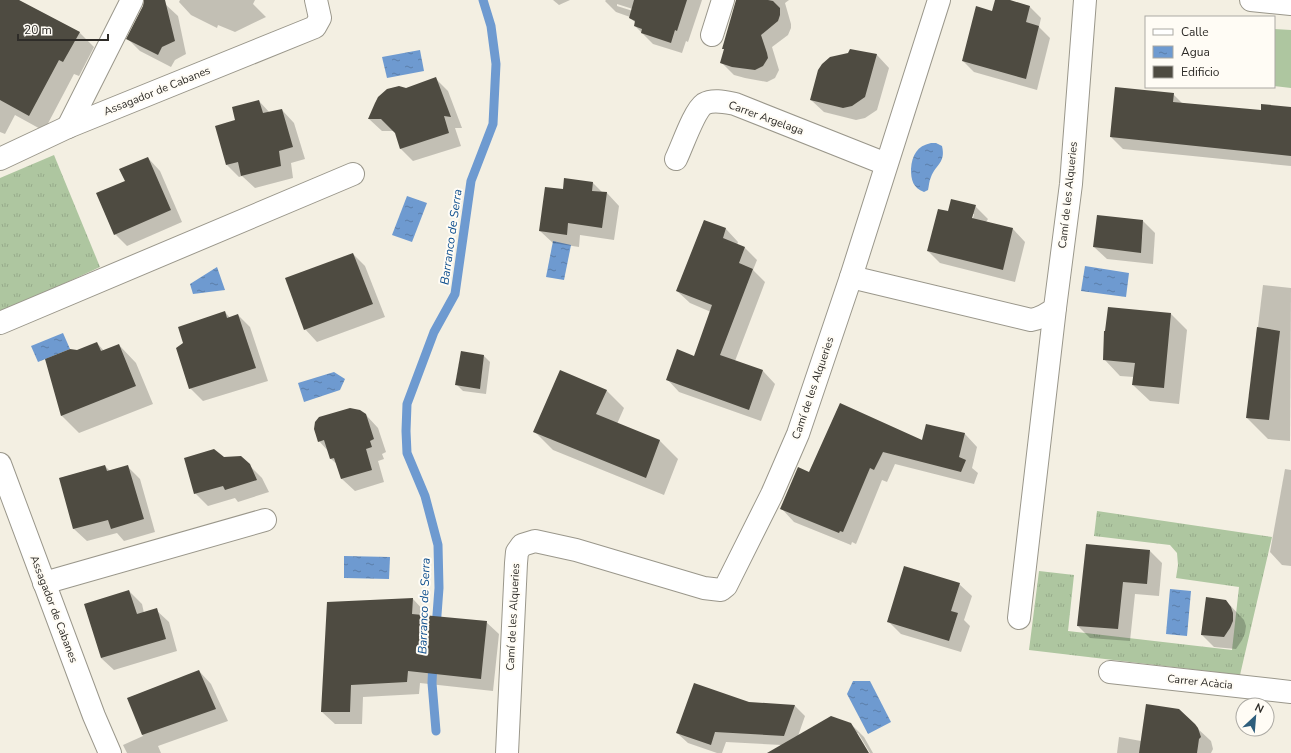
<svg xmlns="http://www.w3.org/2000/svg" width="1291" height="753" viewBox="0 0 1291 753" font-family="'Nunito Sans',sans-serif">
  <defs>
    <pattern id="grass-tufts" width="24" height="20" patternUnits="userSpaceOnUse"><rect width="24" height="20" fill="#aec6a0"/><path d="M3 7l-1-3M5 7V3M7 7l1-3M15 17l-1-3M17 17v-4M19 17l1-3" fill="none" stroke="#96aa8a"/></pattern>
    <pattern id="water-ripples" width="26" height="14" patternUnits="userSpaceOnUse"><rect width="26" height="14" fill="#6e9ad0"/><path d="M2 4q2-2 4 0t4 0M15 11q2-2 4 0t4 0" fill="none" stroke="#5b7ea9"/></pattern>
  </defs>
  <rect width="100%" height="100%" fill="#f3efe2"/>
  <g fill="url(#grass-tufts)">
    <polygon points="54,155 100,267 0,313 0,178"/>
    <polygon points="1097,511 1272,537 1240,675 1029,650 1039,571 1074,575 1068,631 1232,650 1239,587 1176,578 1178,565 1177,553 1170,545 1094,536"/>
  </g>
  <polygon fill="#aec6a0" points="1274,29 1291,30 1291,88 1274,86"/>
  <g fill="url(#water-ripples)">
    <polygon points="420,50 424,71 387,78 382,57"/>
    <path d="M931,143H936L942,146C946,163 936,164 931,177C929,181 929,186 928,190L924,192C913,188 911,180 911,169C912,155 917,146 931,143Z"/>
    <polygon points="407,196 427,203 412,242 392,235"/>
    <polygon points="553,241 571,245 564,280 546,277"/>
    <polygon points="1085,266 1129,273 1126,297 1081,291"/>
    <polygon points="217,267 225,290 193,294 190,284"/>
    <polygon points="63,333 70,349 38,362 31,346"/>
    <polygon points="334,372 345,379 340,390 304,402 298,383"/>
    <polygon points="344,556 390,557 389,579 344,578"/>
    <polygon points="1170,589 1191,591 1187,636 1166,634"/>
    <polygon points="853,681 870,681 891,722 868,734 847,694"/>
  </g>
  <g fill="#0003" fill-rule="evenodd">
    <polygon points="0,0 18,0 79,32 94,47 79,76 74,74 44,131 15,115 5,134 0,132"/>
    <polygon points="145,0 158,0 165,4 178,16 186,54 175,60 171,67 140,51 128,39 144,6"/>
    <polygon points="180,0 255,0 253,4 266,17 235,32 218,25 217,28 191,15 179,2"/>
    <polygon points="553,0 570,0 559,5"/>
    <path d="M606,0H702L688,42L686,41L682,53L653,44L635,26L636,23L630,18V17L616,12L605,1ZM617,4L636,10V12L617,6Z"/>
    <polygon points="737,0 789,0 785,3 791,24 791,28 788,35 772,47 779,70 775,78 767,82 745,78 734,75 722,63 725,50 723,48"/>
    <polygon points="996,0 1006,0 1029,6 1041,18 1039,27 1050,38 1037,90 974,72 963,61 993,13"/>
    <polygon points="850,50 877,55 889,68 877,110 865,118 856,120 824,112 811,100 849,53"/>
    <polygon points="436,79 448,91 462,128 455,128 461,146 413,161 401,149 397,133 395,131 382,131 369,119 406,89"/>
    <polygon points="1173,94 1183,104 1262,112 1291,108 1291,166 1123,149 1111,137"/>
    <polygon points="259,101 270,113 282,110 294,123 305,159 291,163 293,178 255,188 242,176 239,177 227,165 236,121"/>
    <polygon points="148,158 160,171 182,222 127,246 115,234 126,181"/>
    <polygon points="593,183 603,193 607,193 619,206 614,240 580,235 579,247 553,243 540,231 563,190"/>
    <path d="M975,206L988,219L986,222L1013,229L1025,242L1015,282L940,263L928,251L949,212ZM972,214H974L972,223L970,222Z"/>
    <polygon points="704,221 726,229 738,242 737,245 745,248 757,260 753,270 765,282 735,361 763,371 775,384 761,421 679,392 667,379 695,358 711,312 690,303 677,291"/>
    <polygon points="1143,221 1155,233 1153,264 1107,259 1094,247"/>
    <polygon points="353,254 365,266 385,317 317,342 305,329"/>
    <polygon points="1263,285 1291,288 1290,441 1268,439 1247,418"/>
    <polygon points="225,312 230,318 238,315 250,327 268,381 203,401 190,388"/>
    <polygon points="1171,314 1187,330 1179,404 1150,401 1133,385 1134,377 1120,376 1104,359"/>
    <polygon points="97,343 104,351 119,345 136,363 153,404 79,433 61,415 77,351"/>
    <polygon points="461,352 484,356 490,362 486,394 463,391 457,385"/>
    <polygon points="606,390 624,408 617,424 660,441 678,459 664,495 553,450 535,432"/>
    <polygon points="840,404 923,442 927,425 965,434 977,447 972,468 978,473 974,484 895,464 887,482 882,480 856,544 852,542 851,545 794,522 782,509 810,473"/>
    <polygon points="366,415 378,428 386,452 382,454 384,459 378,461 384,482 355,491 342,479 338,465 331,459 329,452 319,441"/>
    <polygon points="223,458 249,465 262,478 269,492 238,502 235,498 208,506 195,493"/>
    <polygon points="105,466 111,472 128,467 140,479 155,532 124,541 117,533 87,541 74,529 60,478"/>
    <polygon points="1285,469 1291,470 1291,566 1282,565 1270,552"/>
    <polygon points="1150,551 1162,563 1159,596 1135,594 1130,641 1090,638 1078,626"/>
    <polygon points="959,584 972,596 964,620 970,626 961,652 901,634 888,621"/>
    <polygon points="129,591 142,604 144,613 156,610 169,622 177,651 114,670 101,658"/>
    <polygon points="413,599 425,612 425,616 486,622 499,634 493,691 420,683 419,694 363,697 362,724 335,724 322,712"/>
    <polygon points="1226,601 1244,620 1246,626 1245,633 1242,640 1236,649 1214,647 1202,635"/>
    <polygon points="199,671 211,684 228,721 158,746 161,753 127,753 123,745 143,736 128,698"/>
    <polygon points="749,703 795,706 805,716 798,736 851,724 864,737 873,753 870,753 858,733 856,733 868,753 777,753 782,745 726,742 722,753 717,753 688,743 677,733"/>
    <polygon points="1198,729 1211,741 1213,749 1211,753 1117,753 1119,737 1141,741"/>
  </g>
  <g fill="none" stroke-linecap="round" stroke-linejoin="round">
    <g stroke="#6e9ad0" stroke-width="9">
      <polyline points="436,628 439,588 438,545 425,496 407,453 406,431 407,404 434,332 455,294 471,181 493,124 496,64 491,26 483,0"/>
      <polyline points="433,661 432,683 436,731"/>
    </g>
  </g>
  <g fill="#4e4b41">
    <polygon points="0,0 19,0 80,32 63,62 59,60 29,116 0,100"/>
    <polygon points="144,0 165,0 175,41 162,47 158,55 126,39 143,6"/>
    <polygon points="634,0 687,0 677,31 675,30 671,43 641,33 642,29 634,26 635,21 629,18"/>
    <polygon points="736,0 768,0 773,1 780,8 780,15 778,21 761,35 767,53 768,58 763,66 755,70 732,67 720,63 724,49 722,49"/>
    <polygon points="995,0 1010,0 1030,6 1026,22 1039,26 1026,79 962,61 976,6 992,11"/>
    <polygon points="850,49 877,54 865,97 852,106 843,108 810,100 818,70 822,64 830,57 848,53"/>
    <polygon points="436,77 451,117 444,116 449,133 400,149 395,133 381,119 368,119 375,103 378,97 387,89 399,86 406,88"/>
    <polygon points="1115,87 1174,93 1173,102 1261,110 1261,104 1291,107 1291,156 1110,137"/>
    <polygon points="259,100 263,113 282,109 293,147 279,151 281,166 241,176 238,162 226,165 215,126 235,120 232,107"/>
    <polygon points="148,157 171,210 114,235 96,193 125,181 119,169"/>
    <polygon points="564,178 593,182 592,191 607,192 602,228 568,223 567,235 539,231 545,187 563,189"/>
    <polygon points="951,199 976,205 972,218 1013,228 1003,270 927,251 938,209 948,211"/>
    <polygon points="1097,215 1143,220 1141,253 1093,247"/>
    <polygon points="704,220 726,228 723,238 745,247 739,263 753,269 720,355 763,370 749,410 666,380 677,349 694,356 712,305 676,291"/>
    <polygon points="353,253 373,304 304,330 285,278"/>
    <polygon points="1108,307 1171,313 1164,388 1132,385 1135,363 1103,360 1104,331 1105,331"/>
    <polygon points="225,311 227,318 238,314 256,368 189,389 176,348 183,343 178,327"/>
    <polygon points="1257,327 1280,331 1269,420 1246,418"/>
    <polygon points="97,342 101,351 119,344 136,386 61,416 45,359 70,349 77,350"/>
    <polygon points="461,351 484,355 480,389 455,385"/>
    <polygon points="560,370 607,390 596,414 660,440 646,478 533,432"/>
    <polygon points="840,403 922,440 926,424 965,433 959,457 966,460 961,472 883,452 874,470 870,468 843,532 840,531 839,533 780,509 798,467 809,472"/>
    <polygon points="350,408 360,410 366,414 374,439 370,441 372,447 366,449 372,470 341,479 334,458 330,459 324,440 318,442 314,429 315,422 319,417"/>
    <polygon points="214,449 224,457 241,456 250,464 257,480 225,490 223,486 194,494 184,458"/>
    <polygon points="105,465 107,471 128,465 144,519 111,529 108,520 73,529 59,478"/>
    <polygon points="1086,544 1150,550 1147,584 1123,582 1118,629 1077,626"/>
    <polygon points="904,566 960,583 951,611 958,613 949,641 887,622"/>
    <polygon points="129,590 137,614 157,608 166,639 101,658 84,604"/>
    <polygon points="1206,597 1226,600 1231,607 1233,613 1233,621 1230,628 1224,637 1201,635"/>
    <polygon points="413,598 412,614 487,621 481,679 408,671 407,682 351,685 350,712 321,712 327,602"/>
    <polygon points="199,670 216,709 142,735 127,698"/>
    <polygon points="694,683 749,702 795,705 784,736 715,732 711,745 676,733"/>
    <polygon points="1146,704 1179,709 1195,724 1198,728 1201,737 1199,739 1197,753 1139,753"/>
    <polygon points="831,716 851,723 869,753 767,753"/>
  </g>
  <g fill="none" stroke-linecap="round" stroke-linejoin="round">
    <g stroke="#9a978b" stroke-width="24">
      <g id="minor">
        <polyline points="1251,0 1291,4"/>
        <polyline points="712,35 723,0"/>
        <polyline points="68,127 132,0"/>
        <polyline points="0,159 68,127 315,27 320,18 316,0"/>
        <path d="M676,159C682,147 694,111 704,104C713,99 725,102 735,104L886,164"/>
        <path d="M851,277L1031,320C1041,318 1047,315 1055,308L1071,184L1085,0"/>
        <polyline points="0,323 353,174"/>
        <polyline points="0,464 94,716 110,753"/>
        <polyline points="44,583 265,520"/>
        <polyline points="1019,618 1055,308"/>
        <polyline points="1110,672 1291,692"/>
        <polyline points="507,753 516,563 517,552 522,545 535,541 576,550 704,588 721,590 726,586 772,494 798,434 851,277 939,0"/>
      </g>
    </g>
    <use href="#minor" stroke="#fff" stroke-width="22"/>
  </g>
  <g text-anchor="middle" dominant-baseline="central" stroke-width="4" stroke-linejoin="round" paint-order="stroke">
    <g font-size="11" fill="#2e2c28" stroke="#fffcf5">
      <text transform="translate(157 91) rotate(-22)">Assagador de Cabanes</text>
      <text transform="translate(766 118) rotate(20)">Carrer Argelaga</text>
      <text transform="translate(1068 195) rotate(-84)">Camí de les Alqueries</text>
      <text transform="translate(813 388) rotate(-71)">Camí de les Alqueries</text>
      <text transform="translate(54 609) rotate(69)">Assagador de Cabanes</text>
      <text transform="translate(513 617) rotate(-87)">Camí de les Alqueries</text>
      <text transform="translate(1200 682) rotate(6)">Carrer Acàcia</text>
    </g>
    <g font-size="12" font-style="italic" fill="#0a4c8d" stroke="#fffcf5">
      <text transform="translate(451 237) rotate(-82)">Barranco de Serra</text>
      <text transform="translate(424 606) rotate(-88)">Barranco de Serra</text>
    </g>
  </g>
  <rect x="1145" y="16" width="130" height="72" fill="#fffcf5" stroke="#aba9a3"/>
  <rect x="1153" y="29" width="20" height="6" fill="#ffffff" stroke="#aba9a3"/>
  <text x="1181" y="36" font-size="12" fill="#2e2c28">Calle</text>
  <rect x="1153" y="46" width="20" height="12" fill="url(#water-ripples)" stroke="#aba9a3"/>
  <text x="1181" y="56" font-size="12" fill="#2e2c28">Agua</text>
  <rect x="1153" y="66" width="20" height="12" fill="#4e4b41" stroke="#aba9a3"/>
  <text x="1181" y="76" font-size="12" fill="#2e2c28">Edificio</text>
  <g transform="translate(1255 717) rotate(26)"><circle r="19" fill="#fffcf5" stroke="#aba9a3"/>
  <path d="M0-3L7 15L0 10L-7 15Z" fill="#2e5e7c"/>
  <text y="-6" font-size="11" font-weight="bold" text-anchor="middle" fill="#2e2c28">N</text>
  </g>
  <path d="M18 34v6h90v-6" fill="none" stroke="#2e2c28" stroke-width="2"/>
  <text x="24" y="34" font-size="12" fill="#2e2c28" stroke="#fffcf5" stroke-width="3" paint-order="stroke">20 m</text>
</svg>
